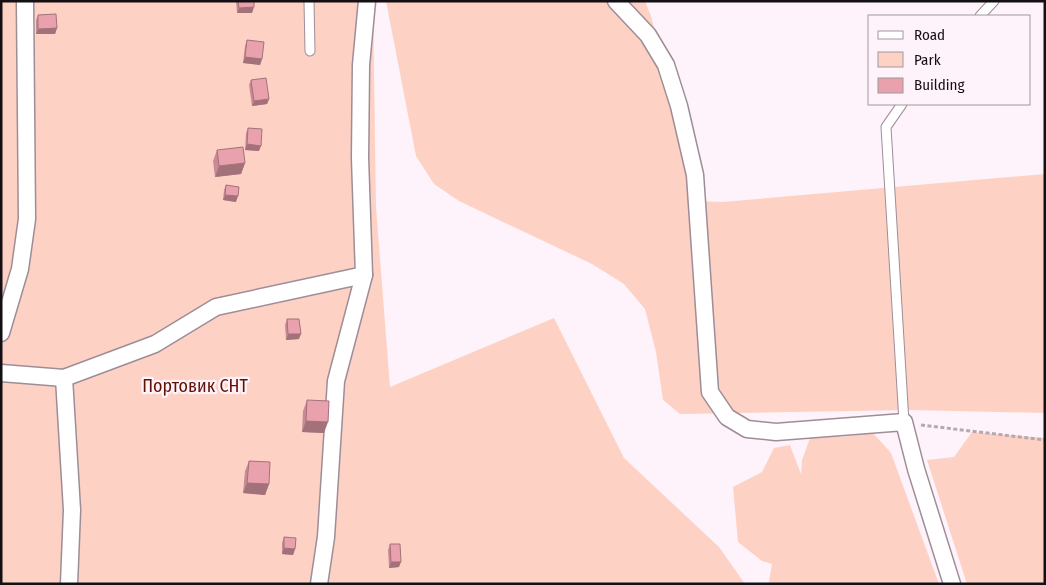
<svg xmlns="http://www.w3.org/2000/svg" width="1046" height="585" viewBox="0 0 1046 585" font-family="'Fira Sans Condensed',sans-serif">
  <rect width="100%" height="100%" fill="#fef3fa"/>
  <g fill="#fed1c5">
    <polygon points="1,1 373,1 376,207 390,387 554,318 624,458 719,547 745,584 1,584"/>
    <polygon points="386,1 645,1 651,16 698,201 723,202 1045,174 1045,413 912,410 680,414 663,400 656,352 645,309 624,284 592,264 459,201 434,184 416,156"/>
    <polygon points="972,432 1045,438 1045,584 967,584 927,460 954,457"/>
    <polygon points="831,433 841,437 873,433 891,453 939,584 770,584 769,581 772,564 762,561 738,542 733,487 762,472 774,448 790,445 801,474 802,460 810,438"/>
  </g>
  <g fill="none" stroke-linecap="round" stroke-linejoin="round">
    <g stroke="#9e8d97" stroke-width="11">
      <g id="lane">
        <polyline points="309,1 310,51"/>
        <polyline points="980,16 994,1"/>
        <polyline points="902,104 886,127 904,422"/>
      </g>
    </g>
    <g stroke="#9e8d97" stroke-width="19">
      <g id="street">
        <polyline points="616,1 648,35 666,65 679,106 695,175 710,392 727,417 747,429 776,432 904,422 916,469 952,584"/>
        <polyline points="1,333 20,269 27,219 25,1"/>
        <polyline points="1,373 64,378 155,344 216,307 364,275"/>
        <polyline points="64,378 72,510 69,584"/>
        <polyline points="319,584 326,537 336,381 364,275 360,158 361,65 367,1"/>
      </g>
    </g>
    <polyline stroke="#b3aab0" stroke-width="3" stroke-dasharray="4 2.5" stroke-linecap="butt" points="921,425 1045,440"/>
    <use href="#lane" stroke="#fff" stroke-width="9"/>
    <use href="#street" stroke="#fff" stroke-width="16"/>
  </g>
  <g fill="#c88b95">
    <polygon points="236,1 254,1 252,13 237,13"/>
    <polygon points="38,15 57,28 55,34 36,34 36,20"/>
    <polygon points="247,40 262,59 260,65 243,63 245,46"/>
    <polygon points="251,80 269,99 267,104 252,106 249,85"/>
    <polygon points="248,128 259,151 245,150 246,133"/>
    <polygon points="217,150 245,163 241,174 215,177 213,161"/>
    <polygon points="226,185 236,202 223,200 224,190"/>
    <polygon points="287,319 299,339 286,340 285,325"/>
    <polygon points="307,400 324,433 302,432 303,411"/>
    <polygon points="249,461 269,484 265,495 243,493 245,471"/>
    <polygon points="284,537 295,549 293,555 282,554 282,543"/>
    <polygon points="390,544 399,567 389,568 388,550"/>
  </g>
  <g fill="#a37179">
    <polygon points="254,7 252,13 237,13 239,8"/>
    <polygon points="57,28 55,34 36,34 38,29"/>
    <polygon points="245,57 262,59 260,65 243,63"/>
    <polygon points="269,99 267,104 252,106 254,101"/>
    <polygon points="247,144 261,146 259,151 245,150"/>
    <polygon points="245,163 241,174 215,177 219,166"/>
    <polygon points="225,195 238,196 236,202 223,200"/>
    <polygon points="288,334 301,334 299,339 286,340"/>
    <polygon points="306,421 328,422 324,433 302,432"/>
    <polygon points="247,483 269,484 265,495 243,493"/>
    <polygon points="284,548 295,549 293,555 282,554"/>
    <polygon points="391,562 401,562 399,567 389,568"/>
  </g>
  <g fill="#e9a2ad" stroke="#a37179">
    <polygon points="238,1 254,1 254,7 239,8"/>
    <polygon points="56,14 57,28 38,29 38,15"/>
    <polygon points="247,40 264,42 262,59 245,57"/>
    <polygon points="266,78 269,99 254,101 251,80"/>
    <polygon points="248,128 262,129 261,146 247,144"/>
    <polygon points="243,147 245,163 219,166 217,150"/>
    <polygon points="226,185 239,187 238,196 225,195"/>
    <polygon points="287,319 299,319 301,334 288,334"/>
    <polygon points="307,400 329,401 328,422 306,421"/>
    <polygon points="249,461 270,462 269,484 247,483"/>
    <polygon points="284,537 296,538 295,549 284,548"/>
    <polygon points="390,544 400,544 401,562 391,562"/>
  </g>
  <g text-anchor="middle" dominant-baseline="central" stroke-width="4.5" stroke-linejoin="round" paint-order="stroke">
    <g font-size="18" fill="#611100" stroke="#fef3fa">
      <text x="195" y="386">Портовик СНТ</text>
    </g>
  </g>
  <rect width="1046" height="585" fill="none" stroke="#140f12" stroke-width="5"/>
  <rect x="868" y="15" width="162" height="90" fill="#fef3fa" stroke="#a0989d"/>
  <rect x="878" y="31" width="25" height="8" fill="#ffffff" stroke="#a0989d"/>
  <text x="914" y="40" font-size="15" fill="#140f12">Road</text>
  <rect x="878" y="52" width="25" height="15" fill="#fed1c5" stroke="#a0989d"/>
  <text x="914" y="65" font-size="15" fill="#140f12">Park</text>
  <rect x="878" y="78" width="25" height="15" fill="#e9a2ad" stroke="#a0989d"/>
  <text x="914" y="90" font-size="15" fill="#140f12">Building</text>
</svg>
